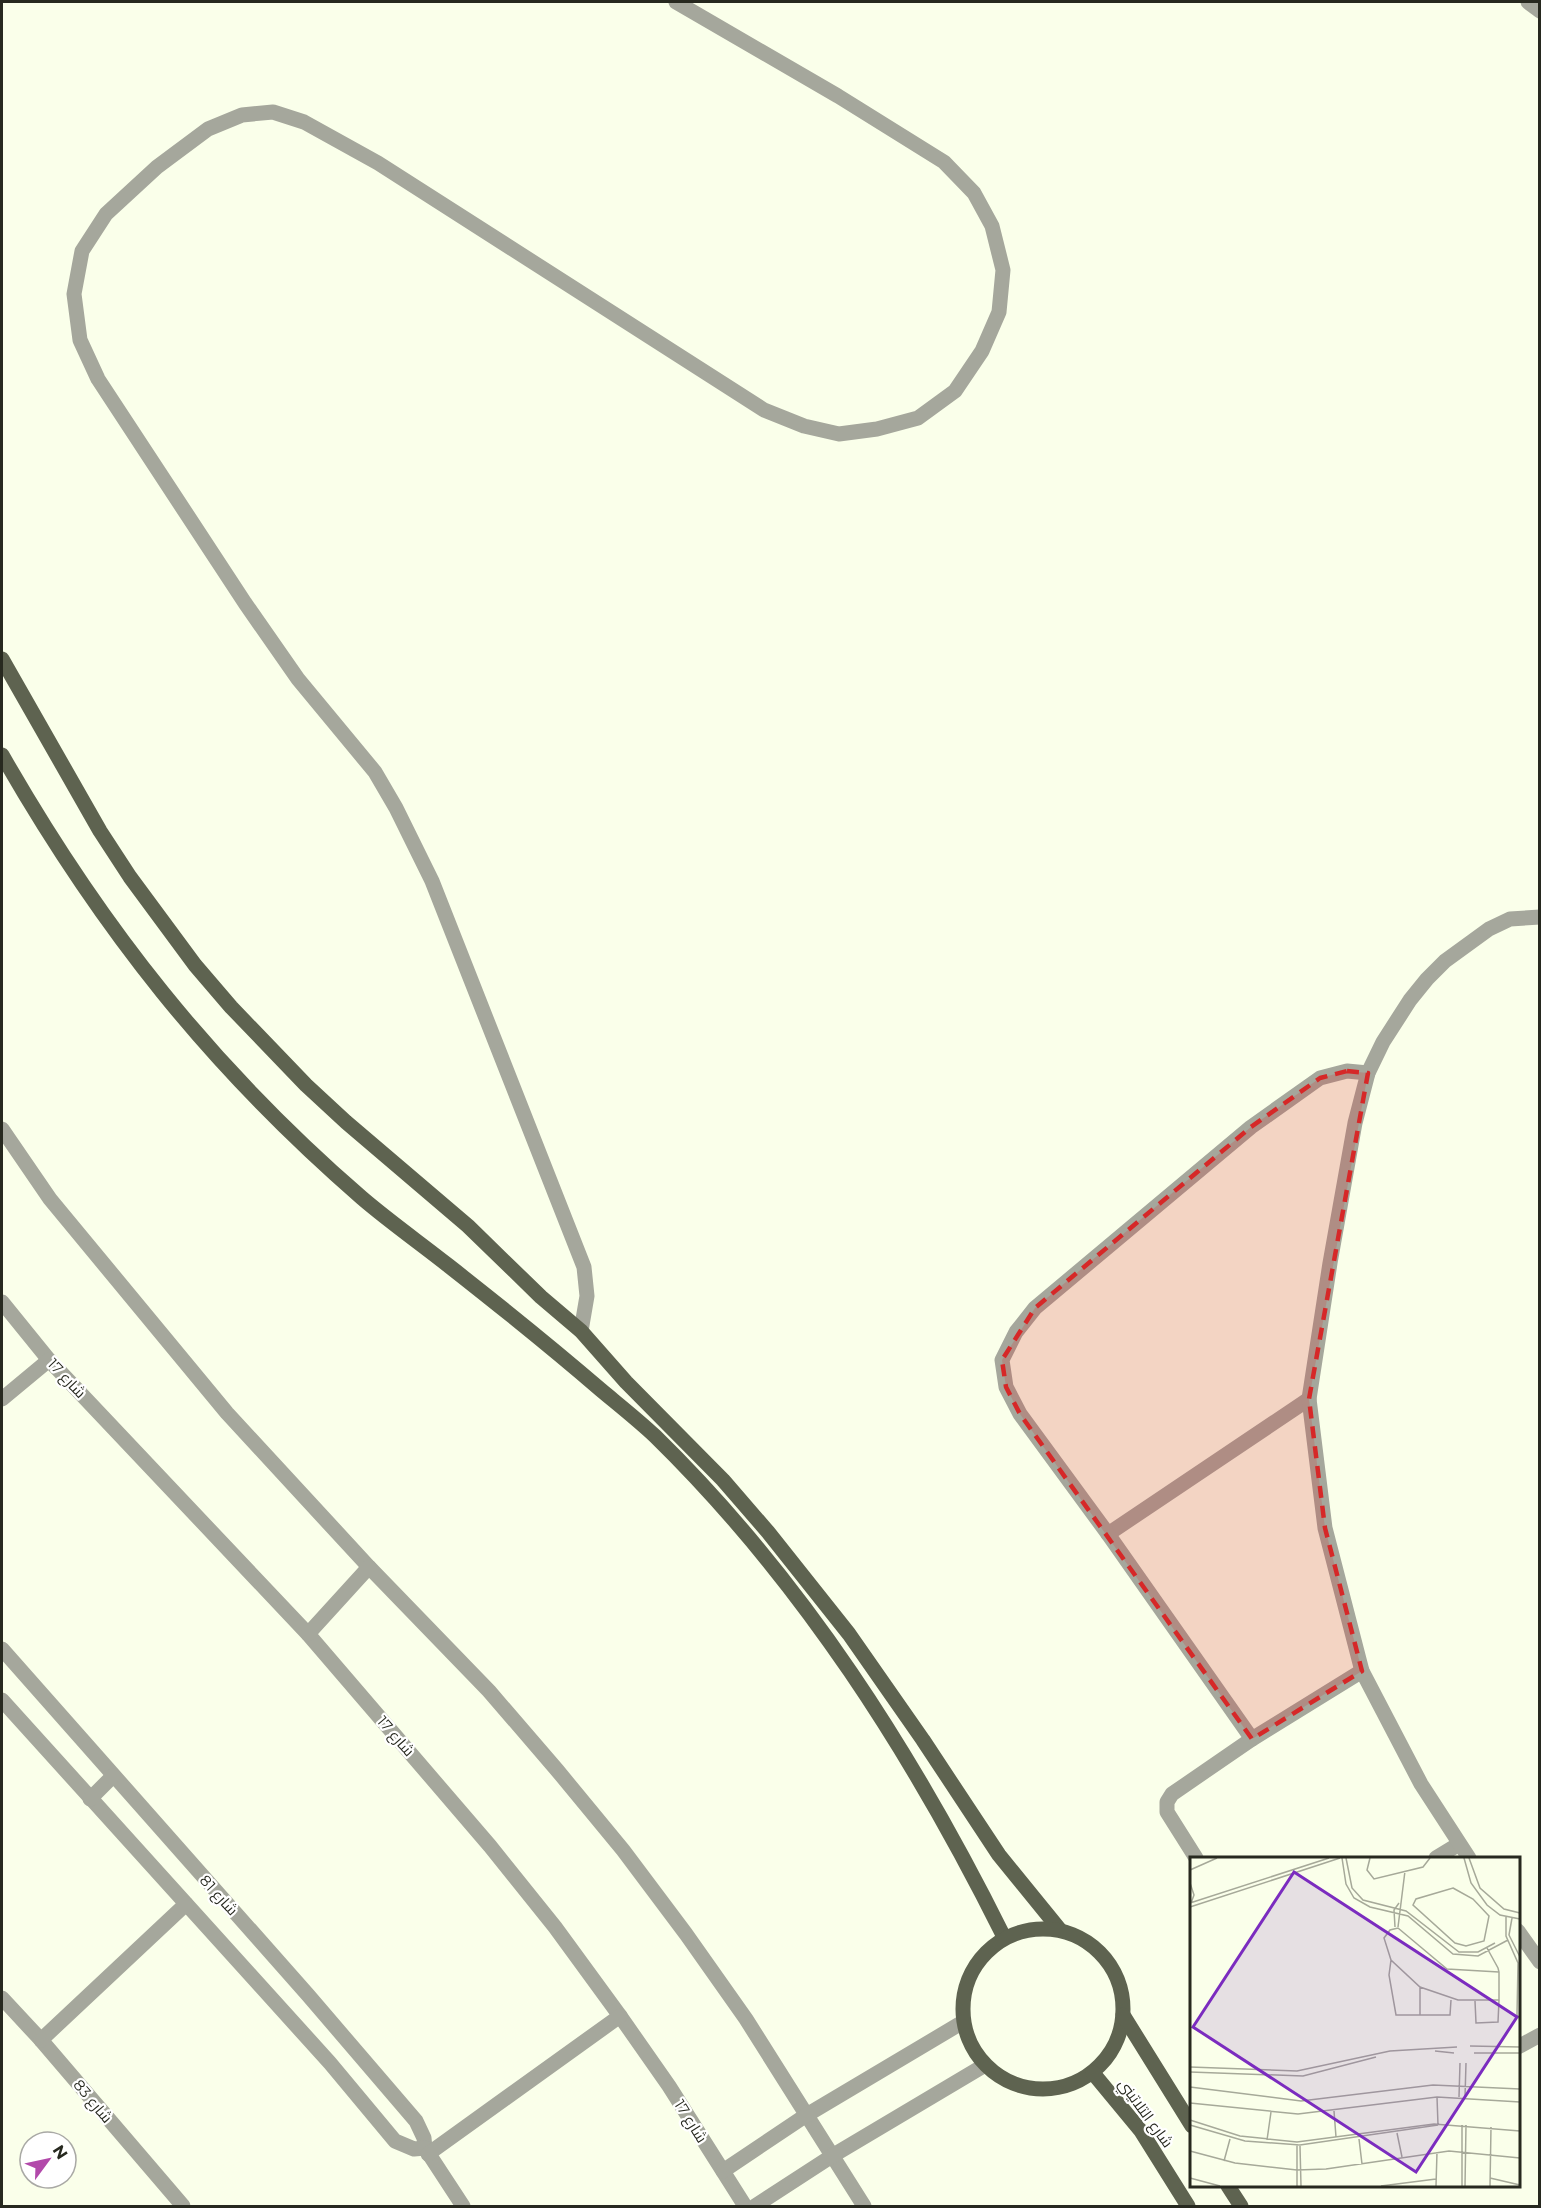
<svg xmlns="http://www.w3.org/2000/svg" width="1541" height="2208" viewBox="0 0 1541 2208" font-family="Montserrat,Cairo,sans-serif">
  <rect width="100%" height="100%" fill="#faffea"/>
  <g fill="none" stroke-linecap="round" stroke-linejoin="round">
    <g stroke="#a5a79c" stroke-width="15">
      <polyline points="1528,2 1540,11"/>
      <polyline points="2,1129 50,1199 227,1413 369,1567 489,1691 557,1770 623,1850 686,1934 746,2019 864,2206"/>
      <polyline points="2,1302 49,1360 308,1634 490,1846 555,1927 620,2016 669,2086 745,2206"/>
      <polyline points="581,1331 587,1296 584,1267 432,881 396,808 375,772 298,679 245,603 98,379 80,340 74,294 82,251 106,214 157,167 208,129 242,115 273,112 304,122 378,163 764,410 804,426 839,434 877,429 918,418 955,391 982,351 999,312 1003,270 992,226 974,193 944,162 838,96 676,2"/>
      <polyline points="2,1399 49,1360"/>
      <polyline points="1108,1534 1309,1399"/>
      <polyline points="308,1634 369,1567"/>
      <polyline points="2,1649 308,1995 416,2121 424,2138 425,2148 463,2206"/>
      <polyline points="2,1700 330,2063 395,2141 414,2149 425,2148"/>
      <polyline points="1252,1739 1108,1534 1020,1414 1006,1387 1002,1360 1016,1332 1035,1308 1251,1127 1320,1078 1347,1071 1368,1073"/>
      <polyline points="90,1799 113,1776"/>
      <polyline points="1196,1858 1167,1812 1167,1802 1172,1794 1252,1739 1362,1671"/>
      <polyline points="1436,1858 1459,1844"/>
      <polyline points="1469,1858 1421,1784 1362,1671 1325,1528 1309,1399 1330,1263 1355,1123 1368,1073 1383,1042 1410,1000 1427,979 1445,961 1489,929 1510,919 1540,917"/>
      <polyline points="1518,1931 1540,1962"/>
      <polyline points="2,1998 41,2040 183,2206"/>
      <polyline points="41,2040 186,1904"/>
      <polyline points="1518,2047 1540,2035"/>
      <polyline points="428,2154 620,2016"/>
      <polyline points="723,2171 805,2116 963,2022"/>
      <polyline points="755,2206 832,2156 985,2065"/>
    </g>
    <g stroke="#5e6350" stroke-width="15">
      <polyline points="2,659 100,831 130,877 195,965 231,1007 306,1085 346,1122 468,1226 541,1297 581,1331 626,1382 723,1480 768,1532 849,1634 923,1740 999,1855 1060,1930"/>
      <path d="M2,755C101,928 211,1067 362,1198C390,1222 420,1243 449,1266C500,1306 551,1347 601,1390C619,1405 638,1420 655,1436C802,1580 913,1754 1004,1937"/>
      <circle cx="1043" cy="2009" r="80"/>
      <polyline points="1123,2015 1192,2126"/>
      <polyline points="1093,2073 1141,2131 1188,2206"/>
      <polyline points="1228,2186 1241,2206"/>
    </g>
  </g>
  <path fill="#d62828" fill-opacity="0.2" stroke="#d62828" stroke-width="4.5" stroke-dasharray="12 8" stroke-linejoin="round" d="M1347,1071L1368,1073L1309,1399L1325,1528L1362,1671L1252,1739L1020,1414L1006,1387L1002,1360L1035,1308L1251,1127L1320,1078Z"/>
  <g text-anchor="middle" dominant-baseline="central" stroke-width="4.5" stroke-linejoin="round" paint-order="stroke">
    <g font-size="15" fill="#27291f" stroke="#fff">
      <text transform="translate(67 1378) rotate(47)">شارع 17</text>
      <text transform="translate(396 1736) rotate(49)">شارع 17</text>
      <text transform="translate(219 1895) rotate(48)">شارع 81</text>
      <text transform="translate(93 2101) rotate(50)">شارع 83</text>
      <text transform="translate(1146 2113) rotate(54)">شارع التلاتيني</text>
      <text transform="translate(691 2121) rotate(58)">شارع 17</text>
    </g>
  </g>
  <g transform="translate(1190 1857)">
    <rect width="330" height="330" fill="#faffea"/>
    <path fill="none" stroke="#a6a999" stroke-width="1.5" d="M152,1L156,27L164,41L180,50L218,59L263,97L288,99L318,83M156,1L162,31L173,43L216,54L269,95H288L305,86M180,1L177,13L184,22L233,10L240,1M274,1L281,26L297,48L310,58L330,62M279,1L290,31L314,52L330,56M0,13L27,1M0,26L4,38L1,46M263,31L283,42L299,59L294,84L276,89L265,86L223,48L226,42ZM0,46L139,1M0,50L150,1M316,60V79L328,106L327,158L330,162M322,61L319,78L330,100M205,70L204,53L209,46M208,70L215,14M297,91L308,111L309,115V143H268L230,130L201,103L194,81L200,73L208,71L257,112L309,115M201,103L199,118L206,158H260L261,143M230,130V158M285,144L286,166L308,165L309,143M280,189L330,190M245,194L264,196M284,196H330M0,210L107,214L200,194L267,190M0,215L113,219L186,200M0,230L111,244L243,228L330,232M247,240L248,268M269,240L270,206M275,240L276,206M0,246L108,257L247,240L330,245M144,254L146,280M0,263L50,279L107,285L244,267L330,274M0,268L55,284L110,288L248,268M272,268V329M207,276L212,300M169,282L172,307M77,283L81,255M110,289L111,329M0,294L45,306L107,313L136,312L259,294L330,301M34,304L40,282M0,321L30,329M300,321L330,328M107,329V287M191,329L246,322M246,329L247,295M275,329L276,268M300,329L301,270"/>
    <path fill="#7b2cbf" fill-opacity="0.15" stroke="#7b2cbf" stroke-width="3" d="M104,15L327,160L226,315L3,170Z"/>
    <rect width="330" height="330" fill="none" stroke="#27291f" stroke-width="3"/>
  </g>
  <rect width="1541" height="2208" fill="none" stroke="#27291f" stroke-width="6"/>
  <g transform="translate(48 2160) rotate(57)"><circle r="28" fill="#ffffff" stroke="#a9a9a5" stroke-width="1.5"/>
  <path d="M0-4.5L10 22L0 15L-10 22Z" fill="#b249aa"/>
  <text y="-9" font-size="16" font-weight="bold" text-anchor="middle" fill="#27291f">N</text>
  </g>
</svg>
